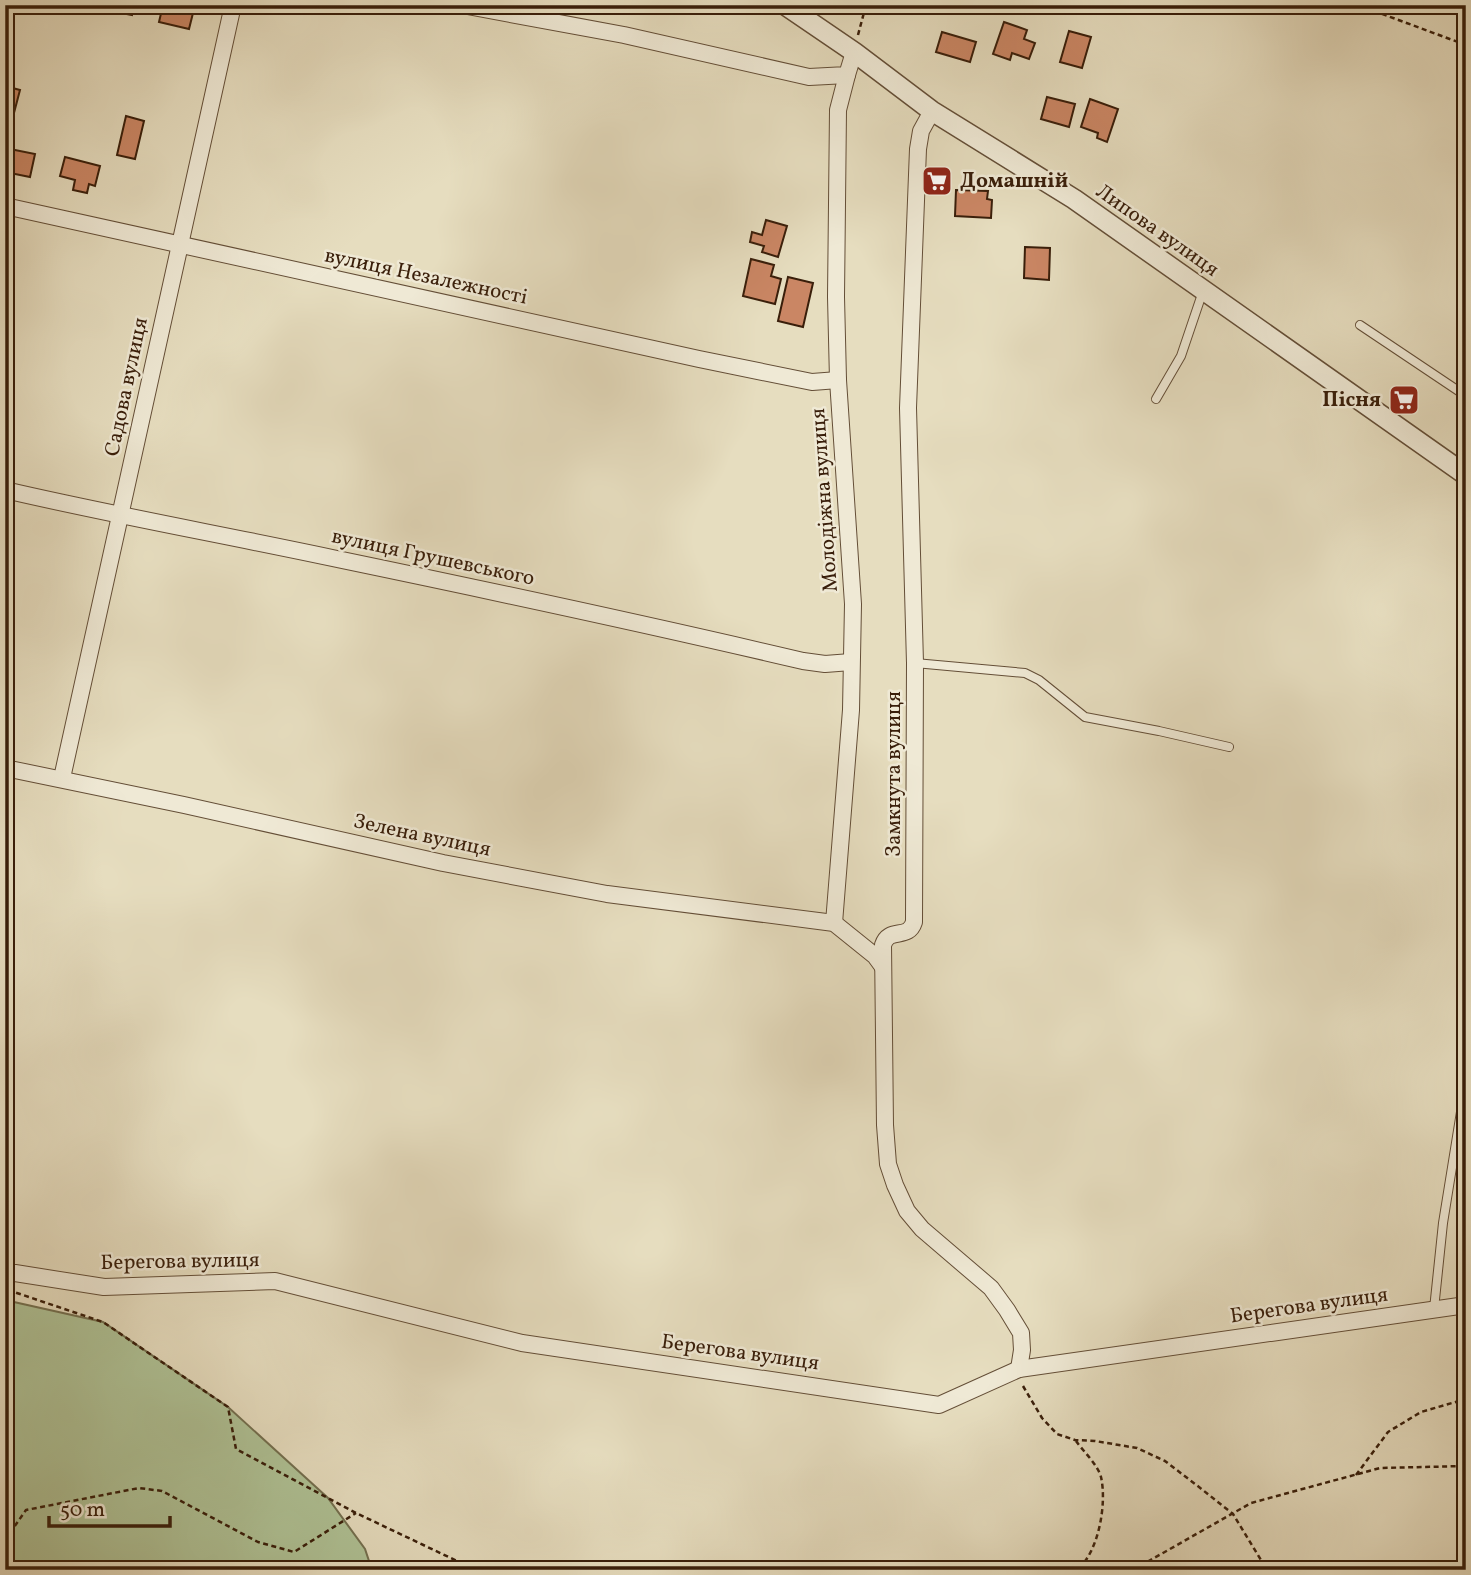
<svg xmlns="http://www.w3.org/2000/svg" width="1471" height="1575" viewBox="0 0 1471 1575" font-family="Vollkorn,serif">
  <rect width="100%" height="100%" fill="#e6ddbf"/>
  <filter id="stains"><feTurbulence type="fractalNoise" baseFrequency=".00286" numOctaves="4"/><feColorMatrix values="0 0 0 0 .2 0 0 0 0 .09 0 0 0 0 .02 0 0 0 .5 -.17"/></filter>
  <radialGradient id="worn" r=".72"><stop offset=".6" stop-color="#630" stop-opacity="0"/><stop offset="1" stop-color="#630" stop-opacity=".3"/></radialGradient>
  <polygon fill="#afc296" stroke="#747050" stroke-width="2" points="5,1300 103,1322 228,1407 328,1498 365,1549 372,1570 5,1570"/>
  <g fill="#ca8664" stroke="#391e0a" stroke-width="2">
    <polygon points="102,5 134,5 132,15 101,9"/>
    <polygon points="163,5 195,5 189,29 159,22"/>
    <polygon points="1004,22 1027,30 1024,39 1035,43 1029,59 1012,53 1010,60 993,54"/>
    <polygon points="1069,31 1091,37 1082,68 1060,62"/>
    <polygon points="942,32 976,42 970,62 936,52"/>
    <polygon points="5,86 20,90 9,132 5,132"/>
    <polygon points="1047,97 1075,104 1069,127 1041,119"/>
    <polygon points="1090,99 1118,109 1107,142 1097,138 1098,133 1081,127"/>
    <polygon points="126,116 144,121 135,159 117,155"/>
    <polygon points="5,148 35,154 30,177 5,172"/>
    <polygon points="65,157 100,166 95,186 89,184 87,193 73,190 75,180 60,176"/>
    <polygon points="956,190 988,191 987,199 992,200 991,218 955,216"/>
    <polygon points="766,220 787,226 778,257 762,252 764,246 750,242 752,232 762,235"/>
    <polygon points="1025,247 1050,248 1049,280 1024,278"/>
    <polygon points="751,259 774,265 771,276 781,279 775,304 743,296"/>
    <polygon points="788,277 813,283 803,327 778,321"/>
  </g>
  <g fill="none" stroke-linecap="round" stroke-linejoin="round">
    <g stroke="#644e37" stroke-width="10">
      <g id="service">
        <polyline points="1360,325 1466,396"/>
        <polyline points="1156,399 1181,356 1203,291"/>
        <polyline points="915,663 1025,673 1039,680 1085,717 1159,731 1229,747"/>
        <polyline points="1434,1309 1443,1223 1466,1081"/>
      </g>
    </g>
    <g stroke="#644e37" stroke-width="18">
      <g id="minor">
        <polyline points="462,5 624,35 809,77 847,75 854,52"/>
        <path d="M932,111L921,131L918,149L908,408L915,663L914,922C908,941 889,926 883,945L885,1125L888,1164L895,1185L907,1211L922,1229L991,1288L1007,1310L1021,1333L1022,1350L1019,1369"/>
        <polyline points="5,206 699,359 812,382 838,380"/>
        <path d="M5,490C117,516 230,536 342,560C496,592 650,625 803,661L825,664L851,662"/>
        <polyline points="5,768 184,805 443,863 607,894 834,923 875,956 883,967"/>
        <polyline points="62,778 233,5"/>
        <polyline points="834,923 851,710 853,604 838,380 836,297 838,110 847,75"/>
        <polyline points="5,1273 15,1273 104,1287 275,1281 522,1343 939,1405 1019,1369 1466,1305"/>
      </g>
    </g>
    <g stroke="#644e37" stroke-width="22">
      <polyline id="tertiary" points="785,5 854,52 932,111 1074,199 1466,475"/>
    </g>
    <g stroke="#391e0a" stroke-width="2.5" stroke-dasharray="5 3.5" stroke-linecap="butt">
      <polyline points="1358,5 1466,45"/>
      <polyline points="858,35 866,5"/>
      <polyline points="8,1290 103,1322 228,1407 236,1449 356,1513 476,1570"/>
      <polyline points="1023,1386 1042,1418 1057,1434 1075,1440 1095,1441 1137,1448 1165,1461 1199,1487 1233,1514 1267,1570"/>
      <path d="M1076,1441C1083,1451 1098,1465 1101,1477C1107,1503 1099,1552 1077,1570"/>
      <polyline points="1356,1475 1388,1432 1421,1412 1466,1399"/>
      <polyline points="5,1540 26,1510 139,1488 162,1491 258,1542 294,1552 356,1513"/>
      <polyline points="1133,1570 1251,1503 1380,1468 1466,1466"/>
    </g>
    <use href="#service" stroke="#efe9d5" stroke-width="8"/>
    <use href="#minor" stroke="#efe9d5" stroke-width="16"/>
    <use href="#tertiary" stroke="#efe9d5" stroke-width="19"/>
  </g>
  <defs>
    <g id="supermarket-square" transform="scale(1.575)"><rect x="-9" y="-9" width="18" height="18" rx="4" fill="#8f2418" stroke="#efe9d5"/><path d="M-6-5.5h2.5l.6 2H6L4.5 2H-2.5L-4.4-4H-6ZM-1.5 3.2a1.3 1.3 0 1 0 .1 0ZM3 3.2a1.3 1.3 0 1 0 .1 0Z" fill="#fff"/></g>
  </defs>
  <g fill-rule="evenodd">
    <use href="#supermarket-square" x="937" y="181"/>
    <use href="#supermarket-square" x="1404" y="400"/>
  </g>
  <g text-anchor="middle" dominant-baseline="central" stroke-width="5" stroke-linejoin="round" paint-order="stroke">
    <g font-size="21" font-weight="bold" fill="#391e0a" stroke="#efe9d5" text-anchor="start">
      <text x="960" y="181">Домашній</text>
      <text x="1381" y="400" text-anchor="end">Пісня</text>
    </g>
    <g font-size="21" fill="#391e0a" stroke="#efe9d5">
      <text transform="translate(1157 231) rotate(35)">Липова вулиця</text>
      <text transform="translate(426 277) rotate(12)">вулиця Незалежності</text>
      <text transform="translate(127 387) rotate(-78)">Садова вулиця</text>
      <text transform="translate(825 500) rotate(-94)">Молодіжна вулиця</text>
      <text transform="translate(433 558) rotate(12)">вулиця Грушевського</text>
      <text transform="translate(894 774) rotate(-90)">Замкнута вулиця</text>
      <text transform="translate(422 836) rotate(12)">Зелена вулиця</text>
      <text transform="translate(180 1262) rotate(-1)">Берегова вулиця</text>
      <text transform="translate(1309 1306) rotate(-8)">Берегова вулиця</text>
      <text transform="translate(740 1353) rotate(8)">Берегова вулиця</text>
    </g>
  </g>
  <rect width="1471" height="1575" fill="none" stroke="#e6ddbf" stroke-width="28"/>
  <rect x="7" y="7" width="1457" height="1561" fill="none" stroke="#391e0a" stroke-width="3.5"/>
  <rect x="14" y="14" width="1443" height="1547" fill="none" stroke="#391e0a" stroke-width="2"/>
  <path d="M49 1516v10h121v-10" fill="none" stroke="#391e0a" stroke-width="3.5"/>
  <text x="60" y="1516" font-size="21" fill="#391e0a" stroke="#efe9d5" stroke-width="5" paint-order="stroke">50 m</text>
  <rect width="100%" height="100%" filter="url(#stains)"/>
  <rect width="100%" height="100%" fill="url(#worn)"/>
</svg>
